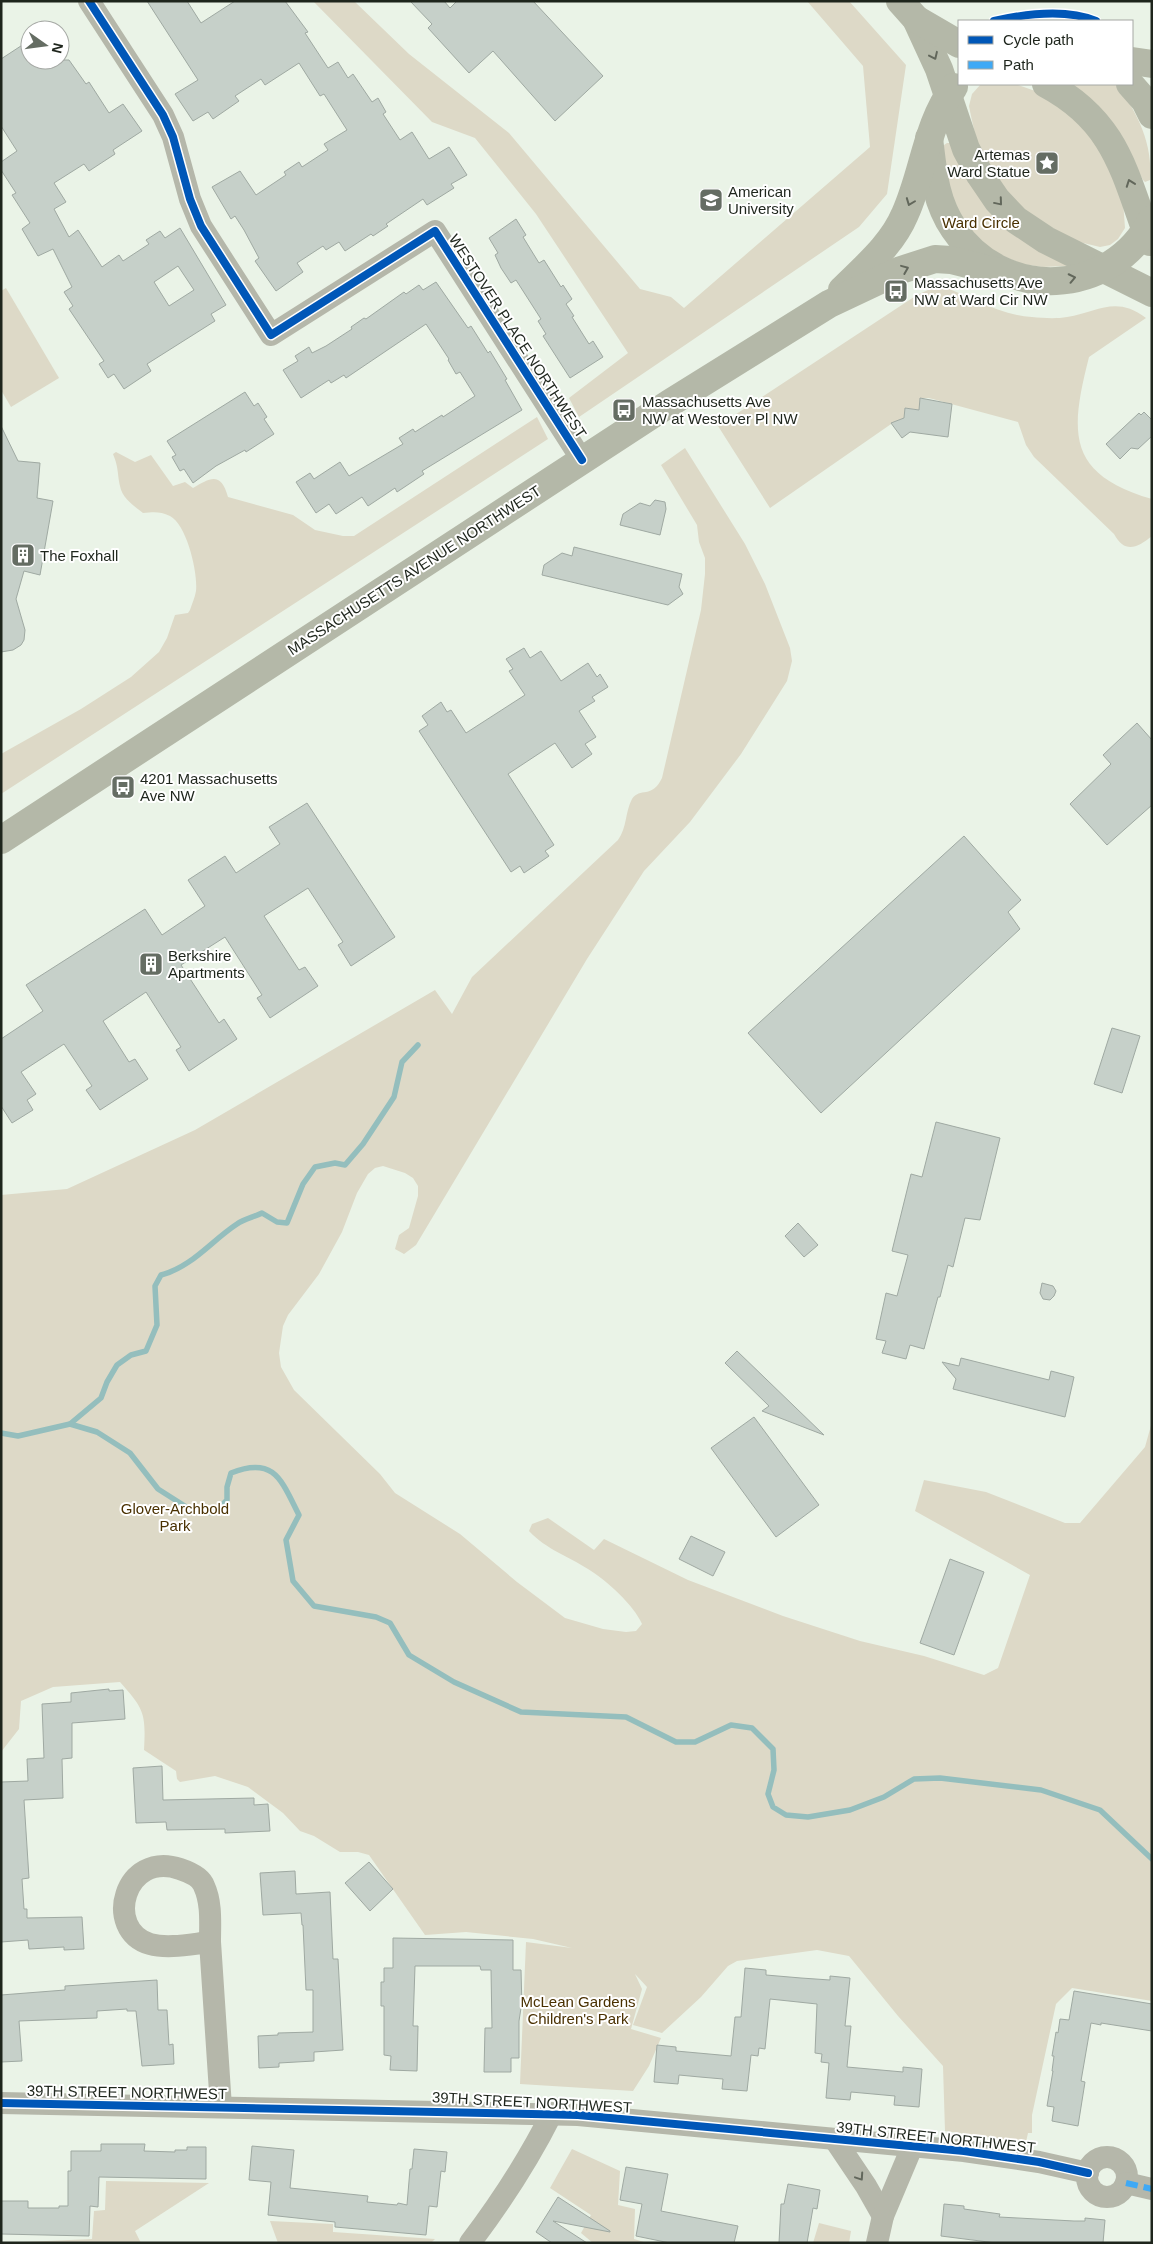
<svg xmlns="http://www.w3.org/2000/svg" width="1153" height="2244" viewBox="0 0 1153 2244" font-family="Arial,sans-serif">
  <rect width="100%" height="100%" fill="#eaf3e7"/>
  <g fill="#ddd9c7">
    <polygon points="313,1 354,1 409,54 509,133 640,289 671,297 684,308 870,147 863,66 807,1 849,1 906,65 887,194 859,227 579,417 569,398 628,353 536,214 475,138 432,122"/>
    <polygon points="981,84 1015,84 1038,92 1069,112 1100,147 1123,201 1125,228 1118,239 1110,245 1100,247 1071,240 1034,221 1001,189 977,143 971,116 969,106 972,94"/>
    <path d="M1066,84H1115L1119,87C1138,115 1153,144 1150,180L1145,182L1143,180L1131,157Z"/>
    <polygon points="947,143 950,143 1067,262 1066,266 1042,267 1022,264 991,251 956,214 943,156 944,145"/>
    <path d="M939,285C970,296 999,315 1032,317C1043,318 1056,319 1067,317C1098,312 1116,295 1146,318L1089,357C1070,432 1066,474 1152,499V536C1137,548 1125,554 1114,534L1034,457L1026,445L1018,422L929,398H920L919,410L905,408L904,418L894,422L770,508L718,426L917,295Z"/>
    <polygon points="6,288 59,378 11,407 1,390 1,291"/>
    <path d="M537,417L548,439L1,794V754L81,709L131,677L159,652L167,638L175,615L188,613L190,610C192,604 195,597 196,591C198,573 187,525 170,516C160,511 153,512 143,513C134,506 122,498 120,486C117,472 119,469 113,454L116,452L135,462L151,455L173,486L185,482L193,488C210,478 221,471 228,497L293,515L315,530L343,536H354Z"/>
    <path d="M685,448L745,544L765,584L790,648L792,661L787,681L741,754L690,822L644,871L587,959L416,1245L404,1254L395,1249L399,1235L409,1228L418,1196V1186L413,1178L405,1173L383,1166L375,1168L368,1174L357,1193L342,1232L319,1274L288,1315L283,1326L279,1353L281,1367L294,1390L380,1474L395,1493L460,1534L517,1582L565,1618L603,1629L626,1632L636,1631L642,1624C634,1605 606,1580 588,1569C568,1556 547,1550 529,1531L532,1524L548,1518L594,1550L604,1539L688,1580L783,1616L860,1641L924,1656L984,1675L998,1668L1030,1575L915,1511L924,1480L986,1492L1065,1523H1080L1145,1447L1152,1422V2001L1072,1988L1056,2004L1032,2115V2133H1028L1026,2142L945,2131L943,2066L898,2016L849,1956L817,1950L737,1961L728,1966L701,1997L662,2033L633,2025L647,1987L635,1974L642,1989L631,2029L661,2038L649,2066L633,2091L520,2084L526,1942L572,1948L533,1939L466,1932L425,1935L369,1855L358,1852H340L314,1836L300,1831L283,1813L248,1787L215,1776L180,1782L177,1779L176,1771L144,1750C146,1713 144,1709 120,1682L53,1687L21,1701L19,1729L1,1752V1195L67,1189L195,1130L435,990L452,1014L472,977L618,840C627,828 625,812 632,799C640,787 652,799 662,778L701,610L705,574V558L699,542L697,525L661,465Z"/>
    <polygon points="572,2149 620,2171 618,2205 635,2209 634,2239 647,2243 593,2243 581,2233 591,2215 550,2188"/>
    <polygon points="106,2181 209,2183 135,2231 141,2243 1,2243 92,2239 94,2211 105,2210"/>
    <polygon points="270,2221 333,2224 333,2232 435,2239 431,2243 278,2243"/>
    <polygon points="819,2223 851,2231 849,2243 813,2243"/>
  </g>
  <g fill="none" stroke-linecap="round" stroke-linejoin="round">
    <g stroke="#94bebd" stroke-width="5.5">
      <path d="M70,1424L101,1398L107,1382L117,1365L131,1355L146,1351L157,1325L155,1286L161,1275C192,1267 211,1241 237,1224C244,1219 254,1217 262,1213L277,1222L287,1223L303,1184L315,1167L335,1163L345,1165L363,1144L394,1097L402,1062L418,1045"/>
      <path d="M1,1433L18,1436L70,1424L97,1432L130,1453L158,1489L191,1510L214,1513L227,1500V1487L231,1473C275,1455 282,1482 299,1515L286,1540L293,1581L314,1606L376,1617L390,1623L409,1655L454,1682L521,1712L626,1717L676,1742H695L731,1725L752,1728L773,1749L774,1770L768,1794L773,1807L786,1815L808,1817L850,1810L884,1797L914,1779L940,1778L1041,1790L1100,1810L1152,1859"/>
    </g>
  </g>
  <g fill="#c6d0c9" stroke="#9fa9a2" fill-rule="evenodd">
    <polygon points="147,1 187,1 201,23 235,1 285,1 308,32 305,33 328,68 338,62 348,78 353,74 372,102 378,98 386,112 383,114 400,140 412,132 429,159 449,147 467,175 451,184 454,188 427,205 423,199 386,224 388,226 373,236 371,234 345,251 339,242 326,250 323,246 297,263 303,272 276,291 255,261 259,258 244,230 235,216 231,219 212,187 240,171 256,195 286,175 284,172 299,162 302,167 328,150 324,144 347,130 324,94 320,96 299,63 265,85 261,79 235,96 239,101 213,119 208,112 193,121 175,94 198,80"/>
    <polygon points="410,1 444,1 450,8 457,1 533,1 603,76 555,121 493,51 469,73 428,28 432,24"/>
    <path d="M30,40V60H69L86,84L89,82L109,113L123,104L142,131L113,150L115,154L89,171L84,164L54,183L66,202L54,209L69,237L78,230L102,267L119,255L123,261L149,244L146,240L160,231L165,238L180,228L226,305L211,314L215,321L147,364L151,371L124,389L114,374L108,378L99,364L104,361L69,309L73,306L64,292L72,287L53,249L38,256L22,229L30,223L12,195L16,193L1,170V162L17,151L1,126V59ZM178,266L194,290L169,306L154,282Z"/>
    <polygon points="516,219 526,235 523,237 539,263 544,260 561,287 563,285 572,299 566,304 574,316 572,317 589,344 593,341 603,357 570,378 543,336 546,334 538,321 541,319 516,280 511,283 501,268 495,255 498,253 489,238"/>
    <polygon points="436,282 468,328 471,326 488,353 490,351 507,379 505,380 522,410 422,471 424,474 397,492 395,488 368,506 362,497 336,514 329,504 316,513 296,482 310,473 314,479 340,462 349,476 403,444 399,438 413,429 415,432 442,415 443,417 475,396 460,372 456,374 448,360 449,359 426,324 346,378 344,375 331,383 329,380 301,398 283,370 298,361 295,356 309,347 312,353 326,346 352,329 351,327 364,318 366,319 404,292 406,294 419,285 423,290"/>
    <polygon points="245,392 254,406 258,403 267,417 264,419 274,434 246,452 245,450 216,466 193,483 184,469 180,471 172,457 176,455 167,441"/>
    <polygon points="920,398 952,404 948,437 910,432 902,438 891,423 904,418 905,408 919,410"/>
    <polygon points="1144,412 1152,420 1152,436 1138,449 1131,448 1120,459 1106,444 1139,413 1141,415"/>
    <polygon points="1,426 18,461 40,463 37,498 53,501 40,575 24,571 16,599 25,630 24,640 21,645 13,650 1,652"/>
    <polygon points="655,500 665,502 666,509 660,535 620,525 623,514 640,503 650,506"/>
    <polygon points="574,547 682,574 679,587 683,594 668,605 542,575 544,565 562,553 572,556"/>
    <polygon points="524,648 530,658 541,651 561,681 588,663 597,677 600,674 608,687 592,697 595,701 579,711 596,737 585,744 592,754 572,768 555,743 508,774 554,845 545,851 549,856 524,873 520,866 511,872 419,731 428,725 422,716 441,702 447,712 451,710 466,733 525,695 509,671 513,669 506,659"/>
    <polygon points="1137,723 1152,740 1152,805 1107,845 1070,804 1111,764 1103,755"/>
    <polygon points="307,803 395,937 351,966 338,945 343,942 308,888 264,916 299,970 305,967 318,986 270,1018 257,998 262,995 225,937 181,965 219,1023 224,1019 237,1039 189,1071 176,1050 181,1047 146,992 103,1021 129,1062 135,1059 148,1079 100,1110 86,1090 92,1086 64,1044 21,1072 36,1094 27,1100 33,1110 12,1123 1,1106 1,1039 43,1011 26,985 145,909 162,935 205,906 188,880 225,856 236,873 280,844 269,827"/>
    <polygon points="964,836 1021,900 1008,912 1020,929 821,1113 748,1033"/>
    <polygon points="1112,1028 1140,1036 1122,1093 1094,1084"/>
    <polygon points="936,1122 1000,1138 980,1220 965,1218 953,1267 948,1265 940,1297 938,1297 924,1349 910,1345 906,1359 882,1353 886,1341 876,1339 886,1293 897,1296 908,1255 892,1251 911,1174 922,1177"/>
    <polygon points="798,1223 818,1245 804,1257 785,1236"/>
    <polygon points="1042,1283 1053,1286 1056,1291 1054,1296 1050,1300 1043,1299 1040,1293"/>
    <polygon points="737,1351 824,1435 762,1411 769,1406 725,1363"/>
    <polygon points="961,1358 1049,1380 1051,1371 1074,1377 1065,1417 953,1389 956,1379 942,1362 959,1366"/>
    <polygon points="754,1417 819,1505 776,1537 711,1448"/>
    <polygon points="691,1536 725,1552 713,1576 679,1559"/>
    <polygon points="950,1559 984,1572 954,1655 920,1643"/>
    <polygon points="109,1689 109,1691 123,1690 125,1719 72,1723 72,1758 62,1759 63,1798 24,1800 29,1878 22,1879 24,1909 27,1909 27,1918 82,1917 84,1949 64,1950 64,1947 29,1949 28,1940 1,1942 1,1782 28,1781 27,1759 44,1758 42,1704 71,1702 71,1693"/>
    <polygon points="162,1766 163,1800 254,1798 254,1805 268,1804 270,1831 225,1833 225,1829 167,1830 166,1822 136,1823 133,1768"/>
    <polygon points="369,1862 393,1889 370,1911 345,1883"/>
    <polygon points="295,1871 296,1894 330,1892 333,1959 338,1959 343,2050 314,2052 314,2061 279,2063 279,2067 259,2068 258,2036 278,2035 278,2033 313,2032 313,1990 306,1990 303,1925 302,1925 301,1913 263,1915 260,1873"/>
    <polygon points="393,1938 513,1940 513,1970 521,1970 522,2008 521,2008 519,2021 519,2058 511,2058 511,2072 484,2072 485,2028 492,2028 491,1970 481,1970 480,1966 415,1966 413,2026 418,2026 417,2071 390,2070 391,2056 384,2055 384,2006 381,2006 381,1982 384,1982 384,1968 393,1968"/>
    <polygon points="745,1968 766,1970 766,1975 801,1978 830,1980 830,1976 850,1978 845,2026 851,2026 847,2067 903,2072 903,2067 922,2069 919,2107 894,2105 895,2096 851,2092 850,2100 826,2098 829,2063 821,2062 822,2054 815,2053 817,2004 770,1999 765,2049 759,2048 758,2056 751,2055 747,2091 722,2089 723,2079 700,2077 679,2075 678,2084 654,2082 657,2045 676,2047 676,2051 731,2056 735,2017 741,2017"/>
    <polygon points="157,1980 158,2010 167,2010 169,2045 173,2044 174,2064 142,2066 136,2011 127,2011 127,2009 97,2011 97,2018 19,2021 22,2061 1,2062 1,1995 65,1990 65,1986"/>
    <polygon points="1074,1991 1152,2004 1152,2031 1101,2023 1101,2025 1091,2023 1081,2081 1085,2082 1078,2126 1052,2121 1054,2107 1047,2106 1053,2071 1052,2071 1054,2056 1052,2056 1056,2032 1058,2033 1060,2019 1069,2020"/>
    <polygon points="101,2144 145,2144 144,2151 175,2152 175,2150 187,2150 187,2147 206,2147 206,2179 99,2177 98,2207 90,2206 89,2236 1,2234 1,2201 28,2201 28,2208 59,2208 59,2206 68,2206 68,2171 71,2171 71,2151 101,2151"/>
    <polygon points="252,2146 294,2150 290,2188 368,2196 367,2202 397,2205 398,2203 407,2205 410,2169 412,2169 414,2149 447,2152 445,2172 441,2171 437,2207 429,2206 426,2235 335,2227 335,2222 268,2215 271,2182 249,2180"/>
    <polygon points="626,2167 668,2174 661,2211 738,2226 734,2243 670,2243 636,2236 642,2204 620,2200"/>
    <polygon points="788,2184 820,2190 817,2209 813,2208 807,2243 779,2243 781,2204 784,2204"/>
    <polygon points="558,2197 610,2231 610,2232 553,2221 587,2243 552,2243 536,2232"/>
    <polygon points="944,2204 964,2206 964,2209 1000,2214 999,2217 1074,2221 1085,2221 1085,2218 1105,2220 1103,2243 996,2243 941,2236"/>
  </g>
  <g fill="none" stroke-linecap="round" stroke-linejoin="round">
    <g stroke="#b5b7aa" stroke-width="22">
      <polyline points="89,1 163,115 173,137 190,199 201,226 271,335 435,231 582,460"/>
      <path d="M210,1942C210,1924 212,1903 204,1886C201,1877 189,1872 180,1869C124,1850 103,1930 150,1944C168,1949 191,1944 210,1942L221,2107"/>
      <polyline points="1,2103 578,2115 964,2151 1039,2162 1088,2173"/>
      <polyline points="835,2140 866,2186 883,2216"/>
      <circle cx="1107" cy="2177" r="20"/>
      <polyline points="1126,2183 1152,2189"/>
      <path d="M470,2243C501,2202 529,2159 552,2113"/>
      <polyline points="877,2243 883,2216 912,2147"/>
    </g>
    <g stroke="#b4b8a8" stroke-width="28">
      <polyline points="900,1 916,19 939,69 966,149 980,175 997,200 1016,220 1046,240 1152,293"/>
      <polyline points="916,19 959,44"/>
      <polyline points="1132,61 1152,64"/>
      <path d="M1046,84C1117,122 1124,173 1150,242"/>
      <polyline points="1130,84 1145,101 1152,115"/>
      <path d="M929,138C933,171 935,201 954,229C1003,302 1111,298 1152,219"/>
      <path d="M842,290C865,267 892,245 905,214C924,172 926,125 954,87"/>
      <polyline points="1,840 670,403 829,304 901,270 935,259 951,260 1007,274"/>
    </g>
    <polyline stroke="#3fa9f5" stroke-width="6" stroke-dasharray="12 6" stroke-linecap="butt" points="1126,2183 1152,2189"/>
    <g stroke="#fff" stroke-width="11">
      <g id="cycleway">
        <polyline points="89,1 163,115 173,137 190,199 201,226 271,335 435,231 582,460"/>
        <path d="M994,21C1025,14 1065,8 1096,21"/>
        <polyline points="1,2103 578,2115 964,2151 1039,2162 1088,2173"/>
      </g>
    </g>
    <use href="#cycleway" stroke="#0057b8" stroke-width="8"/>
  </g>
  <defs><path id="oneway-chevron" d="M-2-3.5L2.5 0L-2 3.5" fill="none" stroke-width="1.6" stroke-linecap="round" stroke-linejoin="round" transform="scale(1.25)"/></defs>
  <g stroke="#62675b">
    <use href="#oneway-chevron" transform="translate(934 56) rotate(65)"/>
    <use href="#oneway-chevron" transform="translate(1130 183) rotate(-110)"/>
    <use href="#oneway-chevron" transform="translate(910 202) rotate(111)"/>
    <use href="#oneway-chevron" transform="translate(999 202) rotate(50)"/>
    <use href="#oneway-chevron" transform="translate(905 269) rotate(-22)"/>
    <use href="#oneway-chevron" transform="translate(1072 278) rotate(-12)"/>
  </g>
  <use stroke="#62675c" href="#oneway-chevron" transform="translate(860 2177) rotate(56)"/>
  <defs>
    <g id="sight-square" transform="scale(1.25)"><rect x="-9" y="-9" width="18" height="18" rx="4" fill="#656d63" stroke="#fff"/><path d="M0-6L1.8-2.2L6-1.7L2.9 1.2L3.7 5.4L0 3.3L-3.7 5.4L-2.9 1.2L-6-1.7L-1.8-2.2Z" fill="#fff"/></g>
    <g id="university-square" transform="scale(1.25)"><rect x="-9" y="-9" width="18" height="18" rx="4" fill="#656d63" stroke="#fff"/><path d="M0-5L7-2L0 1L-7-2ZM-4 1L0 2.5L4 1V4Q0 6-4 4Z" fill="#fff"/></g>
    <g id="bus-square" transform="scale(1.25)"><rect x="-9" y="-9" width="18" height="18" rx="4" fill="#656d63" stroke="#fff"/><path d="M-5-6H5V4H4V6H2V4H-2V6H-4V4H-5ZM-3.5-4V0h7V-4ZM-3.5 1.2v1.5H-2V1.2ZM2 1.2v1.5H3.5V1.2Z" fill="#fff"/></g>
    <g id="building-square" transform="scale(1.25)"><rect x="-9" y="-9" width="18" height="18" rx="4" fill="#656d63" stroke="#fff"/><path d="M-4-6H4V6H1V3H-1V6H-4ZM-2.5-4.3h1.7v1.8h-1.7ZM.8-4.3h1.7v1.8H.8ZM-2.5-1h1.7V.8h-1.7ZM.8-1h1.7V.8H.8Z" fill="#fff"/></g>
  </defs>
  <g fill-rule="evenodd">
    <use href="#sight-square" x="1047" y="163"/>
    <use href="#university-square" x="711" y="200"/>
    <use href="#bus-square" x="896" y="291"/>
    <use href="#bus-square" x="624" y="410"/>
    <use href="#building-square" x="23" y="555"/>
    <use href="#bus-square" x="123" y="787"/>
    <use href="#building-square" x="151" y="964"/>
  </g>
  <g text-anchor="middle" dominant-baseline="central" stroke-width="4" stroke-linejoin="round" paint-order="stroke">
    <g font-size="15" fill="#1e251c" stroke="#fff" text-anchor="start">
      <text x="1030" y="154" text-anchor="end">Artemas<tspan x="1030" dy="17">Ward Statue</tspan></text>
      <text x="728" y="191">American<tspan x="728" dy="17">University</tspan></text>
      <text x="914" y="282">Massachusetts Ave<tspan x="914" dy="17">NW at Ward Cir NW</tspan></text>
      <text x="642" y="401">Massachusetts Ave<tspan x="642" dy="17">NW at Westover Pl NW</tspan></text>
      <text x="40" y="555">The Foxhall</text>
      <text x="140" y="778">4201 Massachusetts<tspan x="140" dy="17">Ave NW</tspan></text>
      <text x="168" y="955">Berkshire<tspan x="168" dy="17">Apartments</tspan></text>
    </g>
    <g font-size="15" fill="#493000" stroke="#fff">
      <text x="981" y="222">Ward Circle</text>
      <text x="175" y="1508">Glover-Archbold<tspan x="175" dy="17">Park</tspan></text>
      <text x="578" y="2001">McLean Gardens<tspan x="578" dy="17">Children's Park</tspan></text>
    </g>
    <g font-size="15" fill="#1e251c" stroke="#fff">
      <text transform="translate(518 336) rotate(57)">WESTOVER PLACE NORTHWEST</text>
      <text transform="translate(414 570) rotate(-33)">MASSACHUSETTS AVENUE NORTHWEST</text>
      <text transform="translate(127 2092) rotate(1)">39TH STREET NORTHWEST</text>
      <text transform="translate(532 2102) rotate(3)">39TH STREET NORTHWEST</text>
      <text transform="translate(936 2137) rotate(6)">39TH STREET NORTHWEST</text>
    </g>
  </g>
  <rect width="1153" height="2244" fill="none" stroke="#1e251c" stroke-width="5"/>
  <rect x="958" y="20" width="175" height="65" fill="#ffffff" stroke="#a5a8a4"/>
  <rect x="968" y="36" width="25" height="8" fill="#0057b8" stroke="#a5a8a4"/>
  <text x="1003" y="45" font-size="15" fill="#1e251c">Cycle path</text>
  <rect x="968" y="61" width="25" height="8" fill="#3fa9f5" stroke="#a5a8a4"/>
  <text x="1003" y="70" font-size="15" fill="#1e251c">Path</text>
  <g transform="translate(45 45) rotate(104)"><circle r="24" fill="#ffffff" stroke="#a5a8a4"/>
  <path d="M0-4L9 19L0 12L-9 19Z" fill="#656d63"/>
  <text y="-8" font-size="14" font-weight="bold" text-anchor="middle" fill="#1e251c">N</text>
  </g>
</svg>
